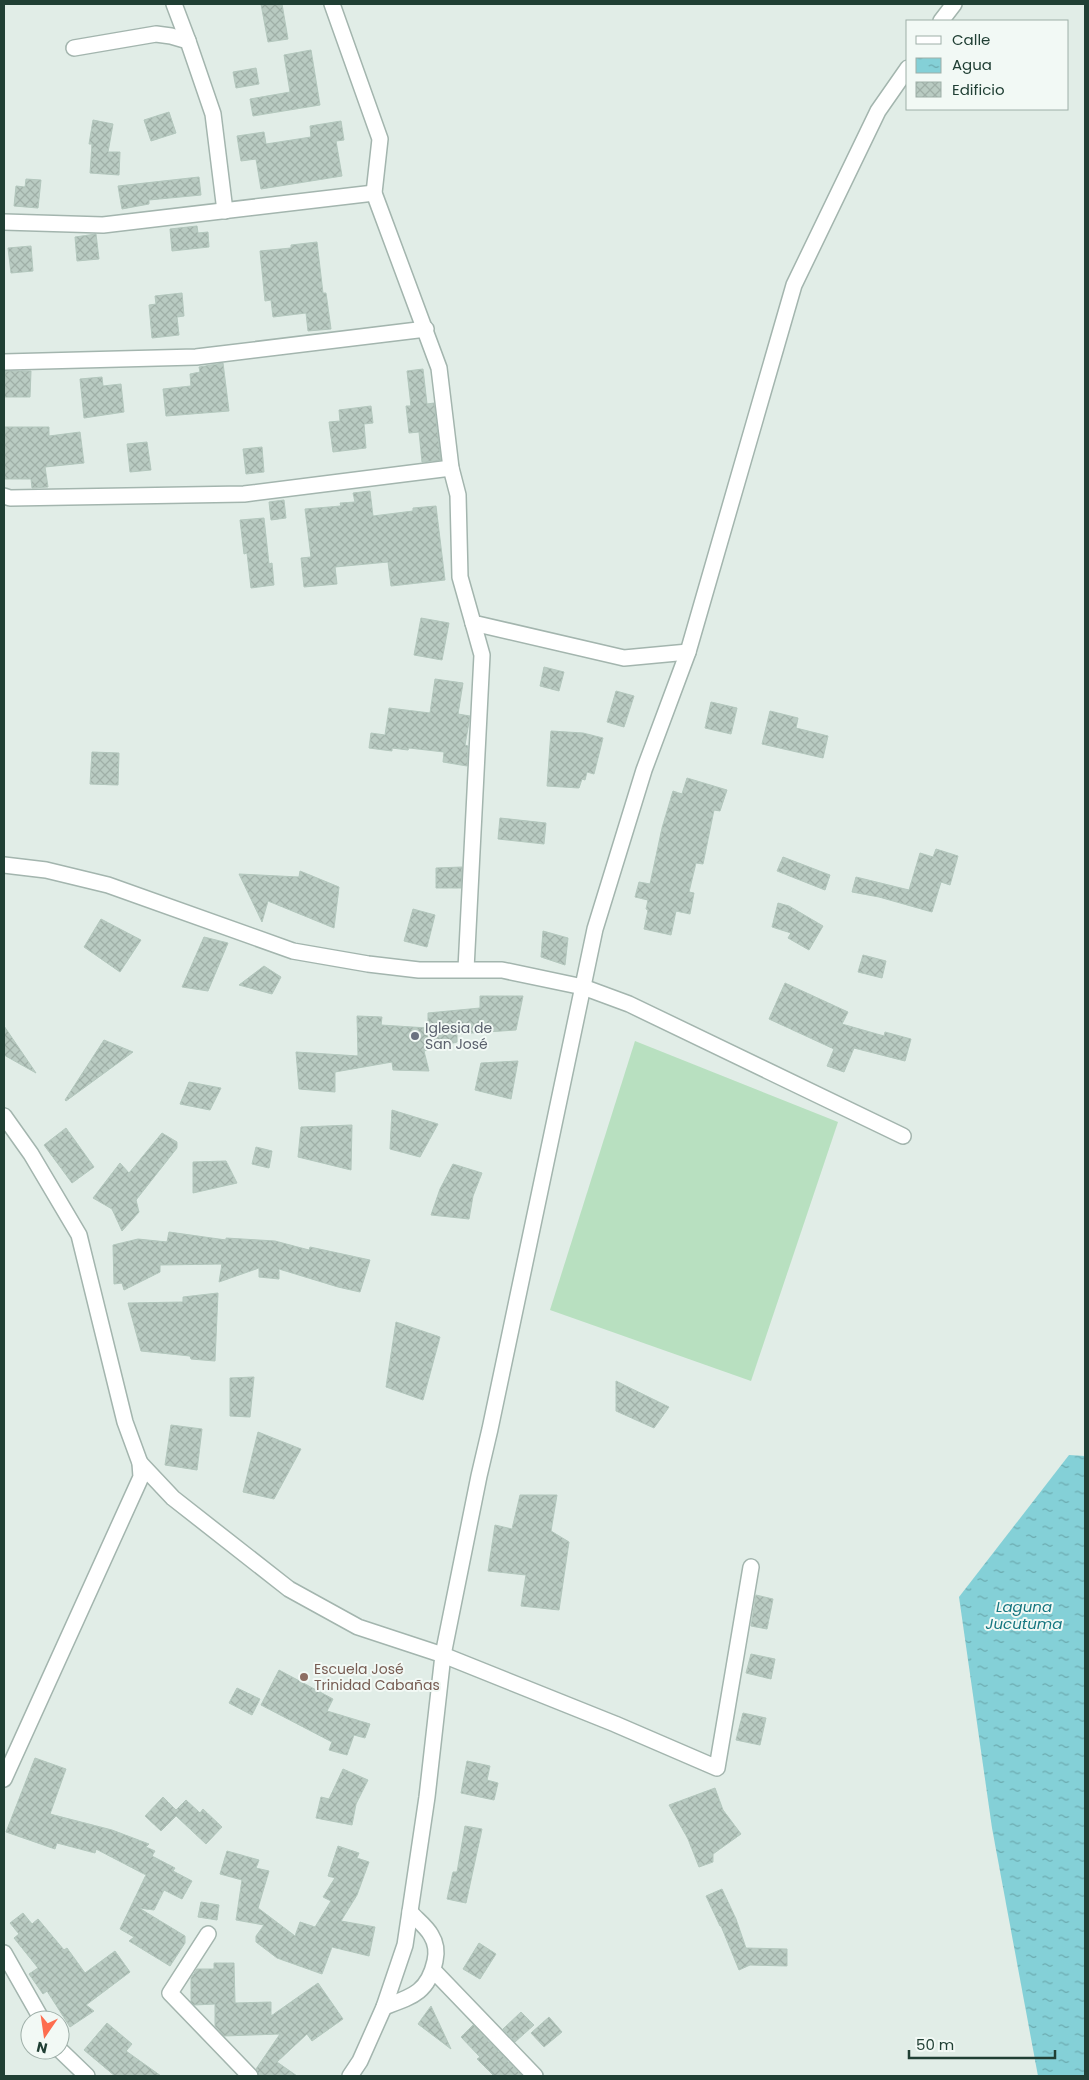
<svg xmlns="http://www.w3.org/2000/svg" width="1089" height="2080" viewBox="0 0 1089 2080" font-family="Poppins,sans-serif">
  <defs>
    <pattern id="water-ripples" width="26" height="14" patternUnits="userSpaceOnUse" patternTransform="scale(1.25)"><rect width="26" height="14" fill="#84d0d7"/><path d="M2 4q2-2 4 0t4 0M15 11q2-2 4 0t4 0" fill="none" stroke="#6caaaf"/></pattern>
    <pattern id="building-cross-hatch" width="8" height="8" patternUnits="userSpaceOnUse" patternTransform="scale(1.25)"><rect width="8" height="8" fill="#b9cbc2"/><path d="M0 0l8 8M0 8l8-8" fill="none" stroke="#9fafa7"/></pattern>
  </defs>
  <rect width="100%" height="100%" fill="#e1ede7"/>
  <polygon fill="#b8e0c0" points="635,1041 838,1122 751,1381 550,1310"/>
  <polygon fill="url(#water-ripples)" points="1069,1455 1085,1456 1085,2076 1038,2076 992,1828 959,1597"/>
  <g fill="url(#building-cross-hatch)" stroke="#b3c7bd">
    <polygon points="261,4 282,4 288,39 268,42"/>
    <polygon points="311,50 320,105 253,116 250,99 290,92 284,55"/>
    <polygon points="256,68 259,84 236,88 233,72"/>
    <polygon points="169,112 176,133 151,141 144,120"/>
    <polygon points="93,120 113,124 108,152 120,152 119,175 90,173 92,144 89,144"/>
    <polygon points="341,121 344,140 336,141 342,176 261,189 256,159 241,161 237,136 264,132 266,144 311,137 310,126"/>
    <polygon points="199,177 201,195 149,200 149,204 122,209 118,186"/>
    <polygon points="26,179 41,180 38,208 14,206 16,186 25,187"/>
    <polygon points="197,226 198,233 208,232 209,247 172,251 170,229"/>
    <polygon points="96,234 99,259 77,261 75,237"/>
    <polygon points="317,242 323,293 326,293 331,329 308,331 306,313 273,317 271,300 265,301 260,251 291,248 291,245"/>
    <polygon points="31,246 33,271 11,273 8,248"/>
    <polygon points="182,293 184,316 177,317 179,335 152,338 149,305 156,304 155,296"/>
    <polygon points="223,363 229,411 166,416 163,389 191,386 190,374 200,372 199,367"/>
    <polygon points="423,369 427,404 434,403 441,460 422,462 419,432 409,433 406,406 411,406 407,371"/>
    <polygon points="5,371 31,371 30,397 4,397"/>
    <polygon points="102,377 103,386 121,384 124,412 84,418 80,379"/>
    <polygon points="371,406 373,423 364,424 366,448 333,452 329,422 340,421 339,410"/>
    <polygon points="4,427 49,427 49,436 80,432 84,463 45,467 48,487 32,488 31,479 4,479"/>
    <polygon points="147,442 151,470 130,472 127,444"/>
    <polygon points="262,447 264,472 246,474 243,449"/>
    <polygon points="370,491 373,516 413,511 413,508 436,506 445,580 391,586 388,562 335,567 337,584 304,587 301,558 311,557 305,509 341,506 340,503 355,502 353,493"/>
    <polygon points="284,500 286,518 271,520 269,502"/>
    <polygon points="264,518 269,564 272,563 274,585 251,588 247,553 244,554 240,520"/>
    <polygon points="421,618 449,623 442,660 414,655"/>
    <polygon points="544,667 564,672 559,691 540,686"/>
    <polygon points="435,679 463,683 458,714 470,716 465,745 468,746 467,766 443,762 444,752 409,748 408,750 392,748 392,751 369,748 371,733 385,735 389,708 430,713"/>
    <polygon points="616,691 634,696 624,727 607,722"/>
    <polygon points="711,702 737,708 731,734 705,728"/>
    <polygon points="770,711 798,718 796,728 828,736 823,758 762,744"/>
    <polygon points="551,731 583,733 603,738 594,774 587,772 585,780 582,779 579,788 547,786"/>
    <polygon points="92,752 119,753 118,785 90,784"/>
    <polygon points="687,778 727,790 720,811 714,810 703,864 696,863 689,892 694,893 690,914 676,911 671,935 644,929 648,910 646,909 648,900 635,897 639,882 650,884 662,828 673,791 682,794"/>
    <polygon points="500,818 546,823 544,844 498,839"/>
    <polygon points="936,849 958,856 950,885 941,882 932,912 879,897 852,892 856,877 909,890 920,853 933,857"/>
    <polygon points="783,857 830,875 825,890 777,871"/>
    <polygon points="462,867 461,888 436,888 436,868"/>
    <polygon points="300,871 339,887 334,928 268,901 262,922 239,874 299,877"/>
    <polygon points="778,903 789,906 823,926 809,950 788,938 791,933 772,927"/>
    <polygon points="413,909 435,915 427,947 404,941"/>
    <polygon points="101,919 141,940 120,972 84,947"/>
    <polygon points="543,931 568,938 565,965 541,957"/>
    <polygon points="204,937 228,943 208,991 182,987"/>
    <polygon points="863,955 886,961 882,978 858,972"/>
    <polygon points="264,966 281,977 272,994 239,985"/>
    <polygon points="785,983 848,1012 842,1024 884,1036 885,1032 911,1039 905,1061 854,1048 844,1072 827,1066 834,1049 769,1019"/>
    <polygon points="480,996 523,996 516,1030 457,1034 457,1042 424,1051 429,1071 393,1070 392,1062 335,1072 335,1092 299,1089 296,1052 358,1056 357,1016 382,1017 381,1025 428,1028 428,1013 480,1008"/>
    <polygon points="4,1026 36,1073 4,1055"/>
    <polygon points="104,1040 133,1052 66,1101 65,1100"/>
    <polygon points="518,1061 511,1099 475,1090 481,1063"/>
    <polygon points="189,1082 221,1088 210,1110 180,1104"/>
    <polygon points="392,1110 438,1124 420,1157 390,1149"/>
    <polygon points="352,1125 351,1170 298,1157 301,1127"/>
    <polygon points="66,1128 94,1167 72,1183 44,1145"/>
    <polygon points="162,1133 177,1142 177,1148 136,1200 139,1212 122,1231 112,1209 93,1198 120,1163 129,1173"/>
    <polygon points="256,1147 272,1151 269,1168 252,1164"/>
    <polygon points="226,1161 237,1183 193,1193 193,1162"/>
    <polygon points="453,1164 482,1173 473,1196 469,1219 431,1215 440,1189"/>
    <polygon points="169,1232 226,1240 226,1238 275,1241 309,1250 310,1247 370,1260 360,1292 338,1287 279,1269 279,1279 259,1277 259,1268 219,1282 222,1264 160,1265 160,1272 124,1290 122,1283 114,1284 113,1245 138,1239 167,1242"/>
    <polygon points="218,1293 215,1361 191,1359 190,1356 141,1351 128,1303 183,1302 183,1297"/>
    <polygon points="396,1322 440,1337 423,1400 386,1387"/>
    <polygon points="254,1377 250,1417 230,1416 230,1378"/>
    <polygon points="616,1381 669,1407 654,1428 616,1411"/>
    <polygon points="171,1425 202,1429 197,1470 165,1465"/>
    <polygon points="258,1432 301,1449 274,1499 243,1492"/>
    <polygon points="520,1495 557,1495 551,1531 569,1542 559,1610 521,1606 526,1575 488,1571 495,1525 512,1529"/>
    <polygon points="756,1595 773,1599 767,1629 751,1626"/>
    <polygon points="751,1654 775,1659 771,1679 746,1673"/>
    <polygon points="279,1670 333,1699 327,1711 370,1724 365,1738 354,1735 347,1755 329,1750 332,1742 261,1705"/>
    <polygon points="237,1688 260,1699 252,1715 229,1703"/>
    <polygon points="743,1713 766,1718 760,1745 736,1740"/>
    <polygon points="35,1758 66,1769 50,1814 112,1830 149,1844 146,1847 155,1851 152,1856 175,1868 173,1871 192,1881 182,1899 164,1890 154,1910 139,1908 185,1936 185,1943 170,1966 129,1941 134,1937 120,1929 146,1875 96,1849 95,1853 57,1843 55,1849 6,1832"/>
    <polygon points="467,1761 490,1766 487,1780 498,1783 494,1800 461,1793"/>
    <polygon points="343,1769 368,1780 356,1804 352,1825 316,1818 321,1797 329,1799"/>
    <polygon points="715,1788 723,1810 741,1834 713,1854 713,1862 699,1867 688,1839 669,1805"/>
    <polygon points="163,1797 176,1810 186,1800 200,1813 203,1809 222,1827 206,1844 176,1816 161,1831 145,1816"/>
    <polygon points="465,1826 482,1829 466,1903 447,1899 453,1872 457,1872"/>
    <polygon points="338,1846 359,1853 357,1858 369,1862 357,1895 341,1921 375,1927 369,1956 332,1947 322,1974 277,1958 256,1942 256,1936 264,1925 236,1920 242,1880 220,1874 227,1851 259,1860 256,1868 269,1871 258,1908 295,1936 300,1922 315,1927 331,1901 323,1897 335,1878 328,1876"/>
    <polygon points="722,1889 736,1919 746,1948 787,1949 787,1966 750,1965 739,1970 721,1926 720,1926 706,1896"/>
    <polygon points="201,1902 219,1905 217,1920 198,1917"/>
    <polygon points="23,1913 32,1924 38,1919 64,1950 67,1948 85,1973 115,1951 130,1972 86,2005 94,2011 70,2027 47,1991 43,1994 29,1974 38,1968 14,1938 19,1934 10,1923"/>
    <polygon points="479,1943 496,1954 480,1979 463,1969"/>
    <polygon points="214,1963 234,1963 235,2003 271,2002 271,2016 318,1983 343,2019 312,2041 307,2034 277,2062 297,2076 259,2076 256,2069 280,2034 224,2036 215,2026 215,2004 194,2005 191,2002 191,1978 197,1969 214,1969"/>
    <polygon points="431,2006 451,2049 418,2024"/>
    <polygon points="521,2012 534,2025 515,2042 503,2029"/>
    <polygon points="549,2017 562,2032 544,2047 531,2033"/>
    <polygon points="107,2023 132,2044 126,2051 161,2076 115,2076 84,2050"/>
    <polygon points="473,2025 522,2076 494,2076 477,2059 480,2057 461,2037"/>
  </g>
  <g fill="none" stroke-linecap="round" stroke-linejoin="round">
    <g stroke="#a3b5ae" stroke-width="18">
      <g id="minor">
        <polyline points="174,4 188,41"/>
        <polyline points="332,4 380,139 374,193 439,368 451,468 458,495 460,577 473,623 624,658 688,652"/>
        <polyline points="941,21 954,4"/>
        <polyline points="74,48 156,34 171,36 188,41 213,114 225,211"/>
        <polyline points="4,222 103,225 374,193"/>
        <polyline points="4,362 196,357 426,329"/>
        <polyline points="4,496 10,498 244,494 451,468"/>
        <polyline points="4,865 46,870 108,885 293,951 368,964 419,970 502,970 583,987 629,1004 903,1136"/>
        <polyline points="466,969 482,655 473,623"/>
        <polyline points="4,1116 31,1154 79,1235 125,1422 140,1463 141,1477 4,1779"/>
        <polyline points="140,1463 173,1498 289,1589 358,1627 443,1655 615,1724 717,1768 751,1567"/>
        <polyline points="208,1934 170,1993 250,2076"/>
        <polyline points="4,1953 42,2020"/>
        <polyline points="433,1970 535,2076"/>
        <path d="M384,2007C411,1997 428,1993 435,1961C437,1952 436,1943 431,1935C426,1926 416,1919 410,1912"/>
        <polyline points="60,2050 87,2076"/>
        <polyline points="350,2076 360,2061 384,2007 405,1945 427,1797 443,1655 479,1476 490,1429 595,929 644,770 688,652 794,285 878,111 908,68"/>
      </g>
    </g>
    <use href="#minor" stroke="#fff" stroke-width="15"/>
  </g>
  <circle fill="#6b7280" stroke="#f2f9f5" stroke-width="2" cx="415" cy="1036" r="5"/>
  <circle fill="#8d6e63" stroke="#f2f9f5" stroke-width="2" cx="304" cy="1677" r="5"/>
  <g text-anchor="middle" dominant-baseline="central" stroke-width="4" stroke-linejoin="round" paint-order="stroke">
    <g font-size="14" fill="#5b616d" stroke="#f2f9f5" text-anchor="start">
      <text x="425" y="1028">Iglesia de<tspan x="425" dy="16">San José</tspan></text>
    </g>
    <g font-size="14" fill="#785e54" stroke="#f2f9f5" text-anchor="start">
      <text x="314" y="1669">Escuela José<tspan x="314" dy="16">Trinidad Cabañas</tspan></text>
    </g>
    <g font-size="15" font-style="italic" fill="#157680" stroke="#f2f9f5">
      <text x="1024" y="1606">Laguna<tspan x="1024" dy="17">Jucutuma</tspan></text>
    </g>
  </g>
  <rect width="1089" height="2080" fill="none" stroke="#203f34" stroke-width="10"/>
  <rect x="906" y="20" width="162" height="90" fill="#f2f9f5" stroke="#9eafa8"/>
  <rect x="916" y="36" width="25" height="8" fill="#ffffff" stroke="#9eafa8"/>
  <text x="952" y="45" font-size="15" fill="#203f34">Calle</text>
  <rect x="916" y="58" width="25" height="15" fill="url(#water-ripples)" stroke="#9eafa8"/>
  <text x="952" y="70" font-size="15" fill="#203f34">Agua</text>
  <rect x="916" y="82" width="25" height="15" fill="url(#building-cross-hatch)" stroke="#9eafa8"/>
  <text x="952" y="95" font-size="15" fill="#203f34">Edificio</text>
  <g transform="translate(45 2035) rotate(193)"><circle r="24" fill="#f2f9f5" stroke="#9eafa8"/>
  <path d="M0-4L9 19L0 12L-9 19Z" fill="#fd6d4f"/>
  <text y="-8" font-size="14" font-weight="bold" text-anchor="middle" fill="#203f34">N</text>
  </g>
  <path d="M909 2050v8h146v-8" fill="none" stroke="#203f34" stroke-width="2.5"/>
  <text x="916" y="2050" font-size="15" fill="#203f34" stroke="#f2f9f5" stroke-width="4" paint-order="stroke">50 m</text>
</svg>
